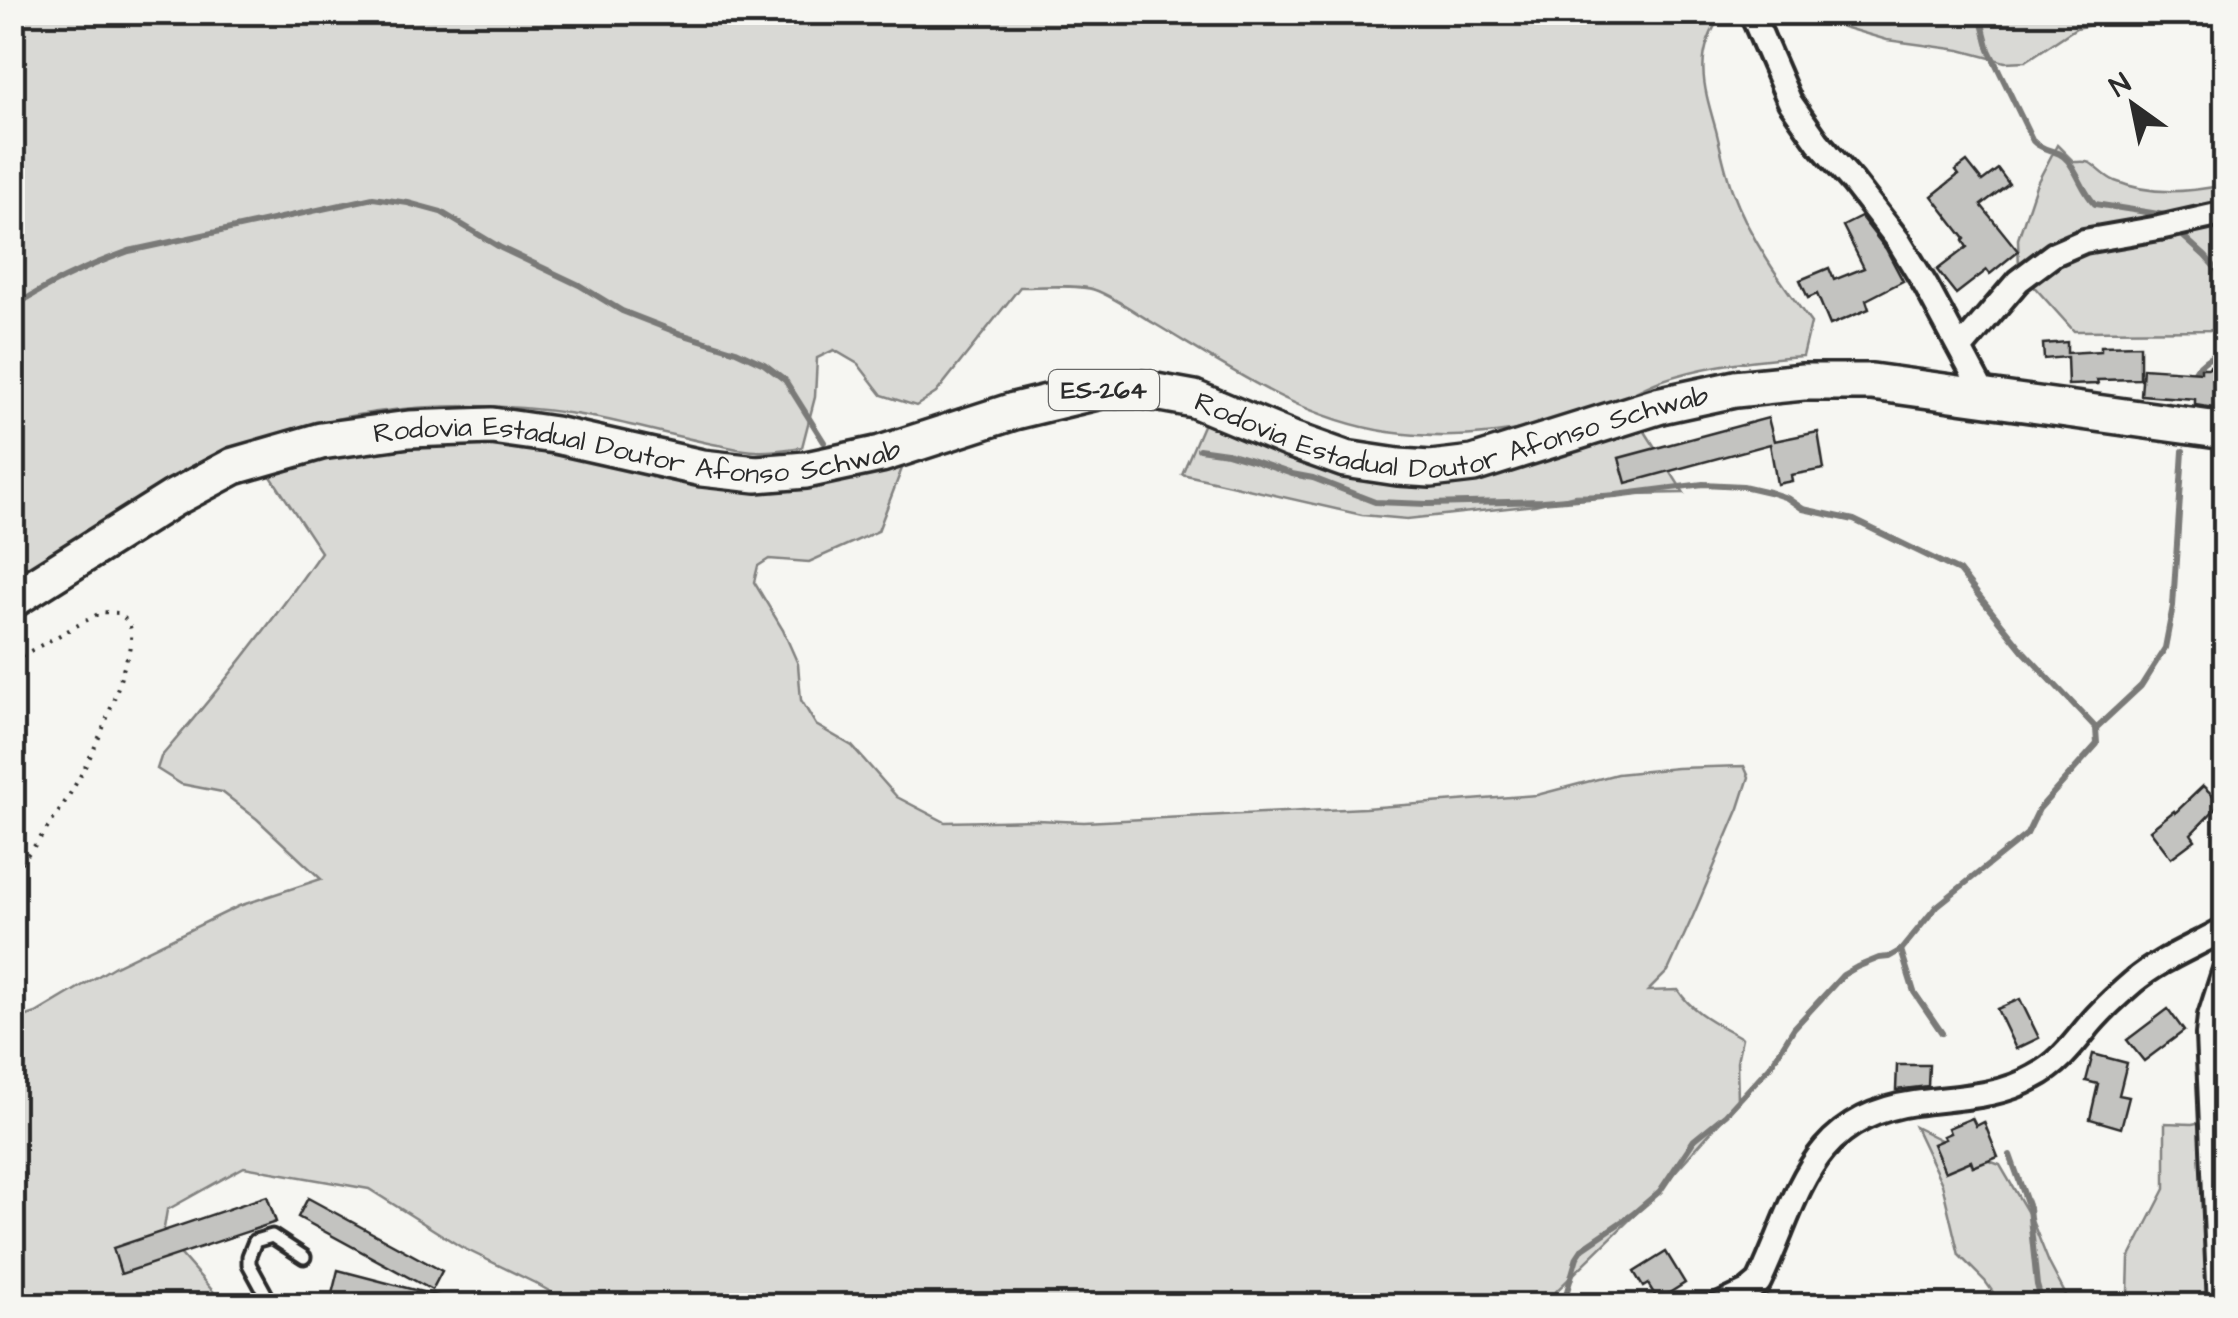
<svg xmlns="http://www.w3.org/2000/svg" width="2238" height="1318" viewBox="0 0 2238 1318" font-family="'Architects Daughter',sans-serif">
  <rect width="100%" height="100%" fill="#f6f6f2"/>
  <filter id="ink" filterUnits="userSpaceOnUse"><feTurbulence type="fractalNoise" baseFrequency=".01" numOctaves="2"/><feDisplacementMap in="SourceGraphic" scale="20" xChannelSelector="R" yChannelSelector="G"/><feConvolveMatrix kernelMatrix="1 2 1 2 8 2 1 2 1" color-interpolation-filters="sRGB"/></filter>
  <g filter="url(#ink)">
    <g fill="#d9d9d5" stroke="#828280" stroke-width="2.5">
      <path d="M12,13H1723C1693,54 1703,85 1716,130C1721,150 1725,171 1732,190C1750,239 1781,282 1811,323L1803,356C1755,359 1706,365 1660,381C1641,388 1624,399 1605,406C1534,432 1463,443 1388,432C1301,419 1229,368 1155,324C1136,313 1116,298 1095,290C1081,284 1038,287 1020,287L936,393L916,406L882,395L858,364L834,350L817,358L815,397L802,447C787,449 771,452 756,451C744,451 730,447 718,445C678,437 638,426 598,418C485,397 356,402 249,445L13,599Z"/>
      <polygon points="1816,13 1816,12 2119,13 2115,21 2076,28 2026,61 2005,62 1960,50 1887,40 1843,27 1816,15"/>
      <path d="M2057,145L2074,162C2079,162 2085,161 2090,163C2096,166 2105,177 2115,181C2152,196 2188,192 2225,185V330L2074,331L2019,270L2018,239L2036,185Z"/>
      <polygon points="1213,402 1408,463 1639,422 1684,493 1575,495 1535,505 1407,519 1362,515 1182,474"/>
      <path d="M451,435L658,461L906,458L878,531L809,562L769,559L758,566L754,582L783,630L798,664L801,700L816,725L852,746L897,797L945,822L1037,820L1084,822L1365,808L1537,795L1617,774L1677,768L1744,766L1749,777L1739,808L1693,916L1668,971L1648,991L1678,990C1692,1013 1720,1025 1742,1038L1737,1061L1738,1101L1652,1198L1542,1305H574L535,1283L461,1247L369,1189L244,1167L167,1210L163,1234L225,1305H13L12,1021L36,1013L115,966L239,906L321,879L257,819L222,792L181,784L157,769L161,757C218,691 271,624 321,552L266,469Z"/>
      <polygon points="2222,1118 2226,1131 2225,1305 2131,1305 2128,1293 2129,1259 2165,1189 2165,1123 2192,1124"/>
      <polygon points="1915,1127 1965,1152 2000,1165 2031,1218 2049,1263 2071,1305 2002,1305 1985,1281 1959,1255 1942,1184"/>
    </g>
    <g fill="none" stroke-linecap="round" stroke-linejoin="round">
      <g stroke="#7a7a78" stroke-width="6">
        <path d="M1979,12L1989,50L2033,141C2043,152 2059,149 2068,161C2079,175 2083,192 2095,204L2165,215"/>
        <polyline points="2184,237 2205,256 2226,280"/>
        <path d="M12,308C49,283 87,266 129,251L373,198L408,203L441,212L501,248L579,285L622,311L681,334L736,351L764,364L785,380L824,442"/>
        <path d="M2193,376C2198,362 2213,356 2226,349"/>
        <polyline points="1199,449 1227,453 1251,460 1292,474 1313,478 1375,502 1428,504 1542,501 1616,495 1703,484 1743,486 1769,492 1787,498 1803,509 1854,520 1959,571 2024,652 2096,728 2097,744 2039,809 2027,834 1937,906 1901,950 1889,957 1879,958 1857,967 1843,975 1794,1028 1771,1065 1726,1114 1694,1140 1660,1191 1633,1214 1583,1248 1577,1257 1565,1298 1561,1306"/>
        <polyline points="2096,728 2141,686 2165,648 2173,606 2183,451"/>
        <polyline points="1901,950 1914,992 1942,1033"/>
        <polyline points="2010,1155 2029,1208 2037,1285 2043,1306"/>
      </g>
    </g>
    <g fill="#c3c3c0" stroke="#2b2b2b" stroke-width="2.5">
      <polygon points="1967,162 1982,181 1998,169 2009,184 1981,205 2018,251 1990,274 1987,270 1956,294 1937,270 1967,247 1963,241 1965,239 1932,196 1958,175 1955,171"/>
      <polygon points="1861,217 1886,249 1903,281 1866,300 1869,309 1830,325 1817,294 1808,298 1800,280 1829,268 1834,280 1864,268 1843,226"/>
      <polygon points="2067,342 2067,353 2101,351 2101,346 2140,345 2140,379 2097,380 2098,384 2068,385 2067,357 2044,359 2043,344"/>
      <polygon points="2210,366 2226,366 2226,406 2214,406 2214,408 2195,405 2195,399 2141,395 2143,368 2201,372 2201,368 2210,368"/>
      <polygon points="1768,418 1774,441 1818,432 1824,469 1791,475 1792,481 1777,484 1770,444 1626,483 1619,458"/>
      <polygon points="2203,786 2221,803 2191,834 2195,840 2171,858 2150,830 2174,811 2175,813"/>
      <polygon points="2020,999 2039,1038 2016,1049 1997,1009"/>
      <polygon points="2168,1009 2184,1031 2144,1061 2127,1040"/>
      <polygon points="2093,1054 2127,1063 2119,1095 2129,1097 2121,1128 2090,1119 2098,1084 2086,1081"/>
      <polygon points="1897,1065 1929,1065 1928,1086 1896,1090"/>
      <polygon points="1972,1118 1976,1126 1984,1122 1998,1157 1973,1167 1971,1161 1945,1172 1933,1144 1945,1139 1943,1136 1950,1133 1948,1128"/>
      <polygon points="267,1196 276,1222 121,1274 113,1248"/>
      <polygon points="308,1198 442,1271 432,1290 298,1217"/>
      <polygon points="1666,1252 1685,1283 1658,1300 1648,1284 1643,1287 1634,1272"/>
      <polygon points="338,1270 453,1300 453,1306 375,1306 332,1294"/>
    </g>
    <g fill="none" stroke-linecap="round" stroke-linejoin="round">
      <g stroke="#2b2b2b" stroke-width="19">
        <polyline id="service" points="272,1306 249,1264 249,1256 255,1241 272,1236 304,1257"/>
      </g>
      <g stroke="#2b2b2b" stroke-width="30">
        <g id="minor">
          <polyline points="1751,12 1790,102 1818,142 1853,182 1898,240 1926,286 1985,396"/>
          <polyline points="1961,348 2018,281 2054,254 2084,241 2159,228 2226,213"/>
          <path d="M1718,1306L1747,1292L1759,1282C1799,1199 1806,1118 1915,1103C1956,1097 1997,1098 2034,1077C2058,1065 2073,1045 2089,1025C2102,1009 2118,995 2133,982C2160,959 2196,946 2226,928"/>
          <polyline points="2220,1306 2208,1035 2210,1016 2226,966"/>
        </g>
      </g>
      <g stroke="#2b2b2b" stroke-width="42">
        <g id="primary">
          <path id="s1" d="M12,600L174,498L234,466L321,441L409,429L492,426L555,435L702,468L756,474L806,470L881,454L1014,411L1101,390L1139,389L1194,399L1292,440L1345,459L1398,467L1431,469L1473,464L1661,405L1735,389L1803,382H1872L2226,431"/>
        </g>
      </g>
      <path stroke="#2b2b2b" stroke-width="4" stroke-dasharray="2.5 8" stroke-linecap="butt" d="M12,661L102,612L118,613C122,617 127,619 129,624C135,637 127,657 123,670C101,748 65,812 12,873"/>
      <use href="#service" stroke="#f6f6f2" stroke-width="11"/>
      <use href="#minor" stroke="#f6f6f2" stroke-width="22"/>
      <use href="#primary" stroke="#f6f6f2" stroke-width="35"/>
    </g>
  </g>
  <g text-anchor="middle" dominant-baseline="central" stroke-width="9" stroke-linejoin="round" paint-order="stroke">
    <rect fill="#f6f6f2" stroke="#686867" stroke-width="2.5" x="1049" y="370" width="110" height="40" rx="8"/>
    <g font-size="25" font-weight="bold" fill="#2b2b2b">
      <text x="1104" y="390">ES-264</text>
    </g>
    <g font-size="28" fill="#2b2b2b" stroke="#f6f6f2">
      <text stroke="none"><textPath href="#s1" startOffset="1510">Rodovia Estadual Doutor Afonso Schwab</textPath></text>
      <text stroke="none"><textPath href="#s1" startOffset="670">Rodovia Estadual Doutor Afonso Schwab</textPath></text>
    </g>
  </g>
  <rect width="2238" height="1318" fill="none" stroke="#f6f6f2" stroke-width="50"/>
  <rect x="25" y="25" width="2188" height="1268" fill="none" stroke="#2b2b2b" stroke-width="4" filter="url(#ink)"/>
  <g transform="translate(2133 105) rotate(327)" stroke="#f6f6f2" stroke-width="8" paint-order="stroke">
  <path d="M0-8L18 38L0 25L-18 38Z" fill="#2b2b2b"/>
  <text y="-15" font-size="28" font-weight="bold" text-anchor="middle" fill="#2b2b2b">N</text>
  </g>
</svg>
